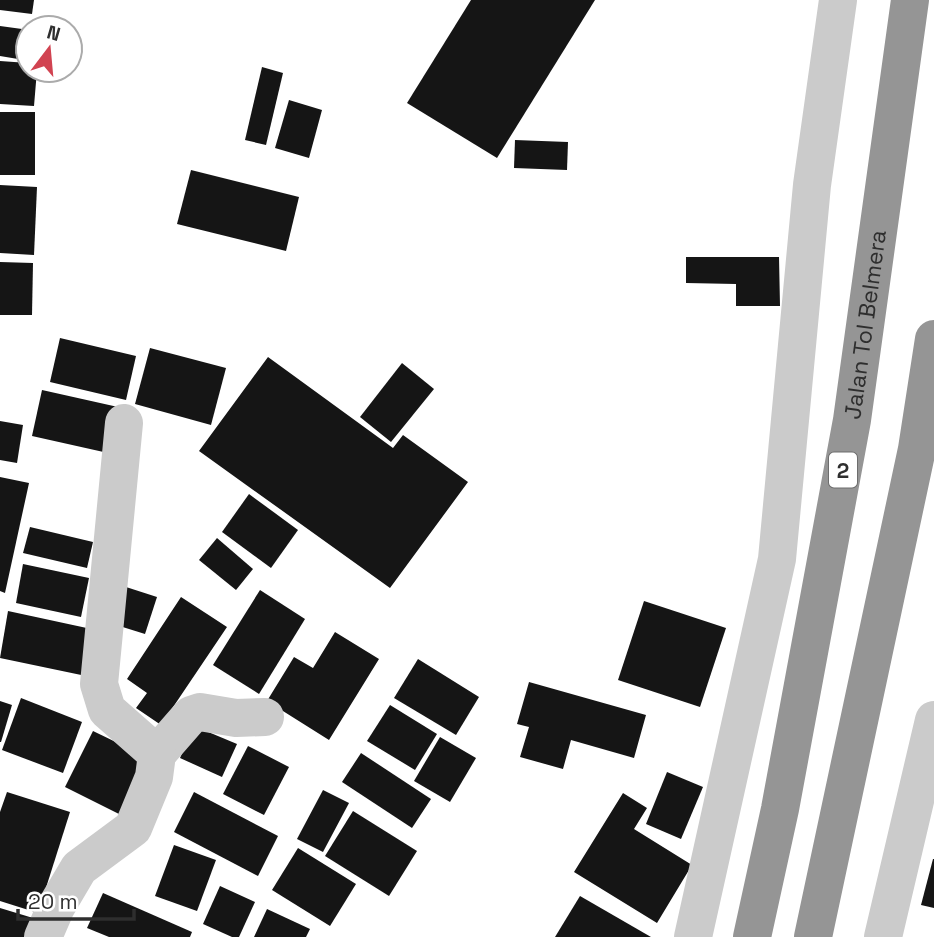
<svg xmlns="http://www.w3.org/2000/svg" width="934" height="937" viewBox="0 0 934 937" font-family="'Space Grotesk',sans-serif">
  <rect width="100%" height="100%" fill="#fff"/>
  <g fill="#151515">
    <polygon points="0,0 34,0 32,14 0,10"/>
    <polygon points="471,0 595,0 497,158 407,103"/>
    <polygon points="0,26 22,29 18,59 0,56"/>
    <polygon points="0,61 28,63 28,70 37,70 34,106 0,104"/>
    <polygon points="262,67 283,73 266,145 245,140"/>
    <polygon points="289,100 322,110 309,158 275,148"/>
    <rect x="0" y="112" width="35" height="63"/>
    <polygon points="515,140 568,142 567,170 514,168"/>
    <polygon points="191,170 299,197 286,251 177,224"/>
    <polygon points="0,185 37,187 34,255 0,253"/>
    <polygon points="686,257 779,257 780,306 736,306 736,284 686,283"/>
    <polygon points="0,262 33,263 32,315 0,315"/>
    <polygon points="60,338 136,356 126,400 50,382"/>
    <polygon points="150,348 226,368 211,425 135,404"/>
    <polygon points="268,357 393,448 403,435 468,482 390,588 199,451"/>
    <polygon points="402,363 434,389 391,442 360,417"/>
    <polygon points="42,390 118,407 108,453 32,436"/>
    <polygon points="0,421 23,425 17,463 0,460"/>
    <polygon points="0,477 29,483 5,593 0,591"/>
    <polygon points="249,494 298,530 271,568 222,532"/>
    <polygon points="30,527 93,542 87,568 23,553"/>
    <polygon points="217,538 253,569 236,590 199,560"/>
    <polygon points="23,564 89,578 81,617 16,603"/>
    <polygon points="126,587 157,597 145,634 113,624"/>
    <polygon points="260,590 305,619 259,694 213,665"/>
    <polygon points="181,597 227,627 161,725 136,708 147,693 127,679"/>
    <polygon points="644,601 726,628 700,707 618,680"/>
    <polygon points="8,611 96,630 86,676 0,658"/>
    <polygon points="335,632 379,659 329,740 267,701 294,657 313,668"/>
    <polygon points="418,659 479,697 456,735 394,698"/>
    <polygon points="529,682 646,715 634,758 571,740 563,769 520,757 529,727 517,724"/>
    <polygon points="21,698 82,722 63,773 2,750"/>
    <polygon points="0,701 12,705 1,742 0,742"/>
    <polygon points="390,705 437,734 415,770 367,741"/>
    <polygon points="194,726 237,744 222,777 180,758"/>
    <polygon points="93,731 151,759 123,816 65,787"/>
    <polygon points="440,737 476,758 450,802 414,781"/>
    <polygon points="248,746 289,767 264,815 223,794"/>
    <polygon points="361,753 431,799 412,828 342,782"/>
    <polygon points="667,772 703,787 681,839 646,824"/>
    <polygon points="323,790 349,803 323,852 297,839"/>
    <polygon points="7,792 70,812 38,913 0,901 0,812"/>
    <polygon points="194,792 278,836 258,876 174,832"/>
    <polygon points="623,793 647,808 634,829 692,865 657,923 574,872"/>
    <polygon points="353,811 417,851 389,896 325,856"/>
    <polygon points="174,845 216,860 197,911 155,896"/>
    <polygon points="298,848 356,884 330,926 272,890"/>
    <polygon points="933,859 934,859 934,908 921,905"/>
    <polygon points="220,886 255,902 239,937 232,937 203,924"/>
    <polygon points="103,893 192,932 190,937 109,937 87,928"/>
    <polygon points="580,896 651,937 555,937"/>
    <polygon points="0,908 33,918 27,937 0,937"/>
    <polygon points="267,909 310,929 306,937 254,937"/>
  </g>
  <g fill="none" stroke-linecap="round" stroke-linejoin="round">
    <g stroke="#cbcbcb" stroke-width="38">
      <polyline points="157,754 191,715 200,712 236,718 265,717"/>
      <polyline points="43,937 56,907 79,868 133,828 154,777 157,754 107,710 99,684 124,423"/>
      <polyline points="693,937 777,559 812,185 838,0"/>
      <polyline points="883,937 934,720"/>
    </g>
    <g stroke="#959595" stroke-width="38">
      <path id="s1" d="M752,937L780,809L852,420L910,0"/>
      <polyline points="813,937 917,449 934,339"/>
    </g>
  </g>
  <g text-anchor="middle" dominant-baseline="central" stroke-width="7" stroke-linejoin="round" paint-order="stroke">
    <rect fill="#fff" stroke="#6d6d6d" stroke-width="2" x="829" y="452.5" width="28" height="35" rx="5"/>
    <g font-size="21" font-weight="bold" fill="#2e2e2e">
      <text x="843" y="470">2</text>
    </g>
    <g font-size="23" fill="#2e2e2e" stroke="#fff">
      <text stroke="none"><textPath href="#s1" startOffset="623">Jalan Tol Belmera</textPath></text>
    </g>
  </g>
  <g transform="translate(49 49) rotate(16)"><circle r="33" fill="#ffffff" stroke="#ababab" stroke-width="2"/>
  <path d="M0-5L12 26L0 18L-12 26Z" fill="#d14351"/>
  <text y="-10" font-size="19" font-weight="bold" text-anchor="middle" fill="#2e2e2e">N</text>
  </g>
  <path d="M18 909v10h116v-10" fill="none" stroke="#2e2e2e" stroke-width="3.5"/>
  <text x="28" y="909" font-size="21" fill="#2e2e2e" stroke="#ffffff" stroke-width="5" paint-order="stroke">20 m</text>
</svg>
